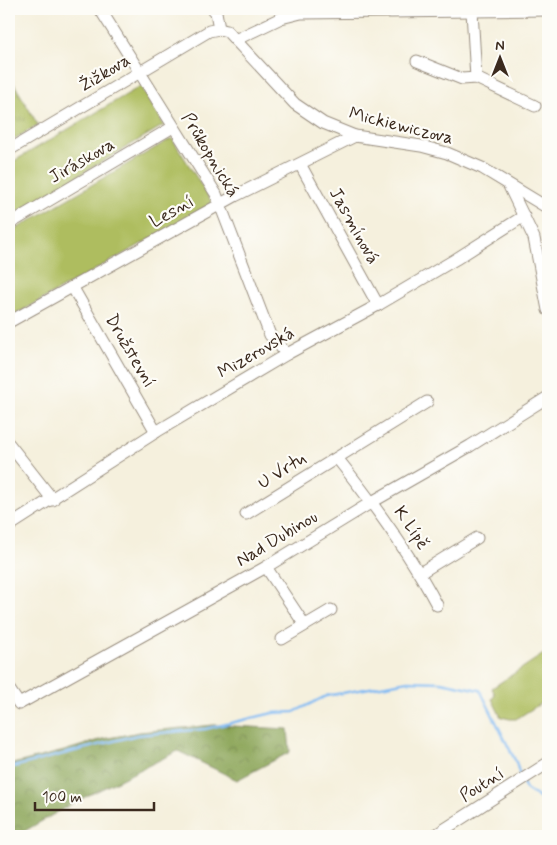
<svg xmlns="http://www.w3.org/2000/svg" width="557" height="845" viewBox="0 0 557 845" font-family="Mynerve,sans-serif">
  <defs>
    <pattern id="forest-crowns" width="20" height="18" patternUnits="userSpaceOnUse" patternTransform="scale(1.25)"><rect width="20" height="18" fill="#8aa456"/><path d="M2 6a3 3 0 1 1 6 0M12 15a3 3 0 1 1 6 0" fill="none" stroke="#728647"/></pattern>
    <pattern id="park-tufts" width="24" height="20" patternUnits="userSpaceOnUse" patternTransform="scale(1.25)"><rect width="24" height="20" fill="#aebd5f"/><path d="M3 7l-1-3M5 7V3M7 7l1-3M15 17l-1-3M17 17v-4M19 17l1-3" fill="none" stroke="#8f9a4e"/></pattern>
  </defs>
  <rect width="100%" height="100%" fill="#fdfcf7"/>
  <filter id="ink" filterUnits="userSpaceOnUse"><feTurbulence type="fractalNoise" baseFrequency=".02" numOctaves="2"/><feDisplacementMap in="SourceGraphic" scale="10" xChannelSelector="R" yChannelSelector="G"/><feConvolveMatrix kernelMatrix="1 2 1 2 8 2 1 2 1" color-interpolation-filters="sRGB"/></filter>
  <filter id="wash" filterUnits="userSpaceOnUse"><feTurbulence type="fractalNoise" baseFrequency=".0096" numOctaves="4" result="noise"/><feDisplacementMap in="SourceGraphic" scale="20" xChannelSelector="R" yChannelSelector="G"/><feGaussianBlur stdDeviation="1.12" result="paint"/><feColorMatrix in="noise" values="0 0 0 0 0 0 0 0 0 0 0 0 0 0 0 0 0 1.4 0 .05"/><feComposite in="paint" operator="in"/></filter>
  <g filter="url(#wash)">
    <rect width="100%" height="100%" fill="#f5f0dd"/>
    <g fill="#aebd5f" stroke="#74743e">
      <polygon points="141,86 164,125 9,217 9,164"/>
      <polygon points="172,138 213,204 9,318 9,233"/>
      <polygon points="545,653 548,657 548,699 516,719 510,719 501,717 492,699 495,695 492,688"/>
    </g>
    <polygon fill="url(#forest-crowns)" stroke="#62673a" points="214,725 288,729 290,752 237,780 178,751 75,802 16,836 9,836 9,765 64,751 103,739 140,732"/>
    <polygon fill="url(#park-tufts)" stroke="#74743e" points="9,75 38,125 9,142"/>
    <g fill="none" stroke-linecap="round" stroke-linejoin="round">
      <g stroke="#82bbf3" stroke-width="2.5">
        <polyline points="9,768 137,735 205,729 273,713 294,712 326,696 408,681 441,682 480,690 516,762 520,776"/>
        <polyline points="523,783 526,789 548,804"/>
      </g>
    </g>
  </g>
  <g filter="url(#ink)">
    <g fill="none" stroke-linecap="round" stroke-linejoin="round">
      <g stroke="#988d7e" stroke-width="13">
        <g id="minor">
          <polyline points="100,9 216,194 270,335 287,354"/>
          <polyline points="213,9 216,12 219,29"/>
          <polyline points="235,40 281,18 301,13 548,10"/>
          <polyline points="417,61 462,79 476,78 472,11"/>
          <polyline points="476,78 535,106"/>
          <polyline points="9,150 209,31 219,29 227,31 295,104 323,123 355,136 421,146 447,153 482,168 548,208"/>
          <polyline points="300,164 378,305"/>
          <polyline points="509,186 534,238 548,310"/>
          <polyline points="9,224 173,127"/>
          <polyline points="73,288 156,432"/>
          <polyline points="9,322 235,196 355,136"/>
          <polyline points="9,444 53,500"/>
          <path d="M337,458C374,504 409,552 437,605"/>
          <polyline points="246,514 427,402"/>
          <polyline points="9,526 156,432 287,354 378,305 456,259 524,216"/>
          <polyline points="266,567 304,624"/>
          <polyline points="420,573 477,538"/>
          <polyline points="282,639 331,610"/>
          <polyline points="9,689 19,704 266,567 372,502 470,446 548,397"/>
          <polyline points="434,836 548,763"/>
        </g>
      </g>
      <use href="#minor" stroke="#fff" stroke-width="11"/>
    </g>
  </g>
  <g text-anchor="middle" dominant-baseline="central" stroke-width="4.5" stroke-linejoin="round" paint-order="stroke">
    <g font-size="18" fill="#3b2a1e" stroke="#fdfcf7">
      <text transform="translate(105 73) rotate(-31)">Žižkova</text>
      <text transform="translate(401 126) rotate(14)">Mickiewiczova</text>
      <text transform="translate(210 155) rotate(59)">Průkopnická</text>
      <text transform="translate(82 161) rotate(-30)">Jiráskova</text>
      <text transform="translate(172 212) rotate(-29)">Lesní</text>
      <text transform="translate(354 226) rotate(61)">Jasmínová</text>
      <text transform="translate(130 351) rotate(60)">Družstevní</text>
      <text transform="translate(256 353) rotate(-30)">Mizerovská</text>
      <text transform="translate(282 471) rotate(-32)">U Vrtu</text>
      <text transform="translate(411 528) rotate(56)">K Lípě</text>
      <text transform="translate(277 539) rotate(-31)">Nad Dubinou</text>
      <text transform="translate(482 785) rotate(-32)">Poutní</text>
    </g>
  </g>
  <rect width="557" height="845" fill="none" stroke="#fdfcf7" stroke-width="30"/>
  <g transform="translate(500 58)" stroke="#fdfcf7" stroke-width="4" paint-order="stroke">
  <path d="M0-4L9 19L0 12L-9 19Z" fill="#3b2a1e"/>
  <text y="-8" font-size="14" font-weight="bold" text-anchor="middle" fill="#3b2a1e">N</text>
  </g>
  <path d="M35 802v8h119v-8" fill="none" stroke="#3b2a1e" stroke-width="2.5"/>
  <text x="42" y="802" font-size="15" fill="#3b2a1e" stroke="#fdfcf7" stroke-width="4" paint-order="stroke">100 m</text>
</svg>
